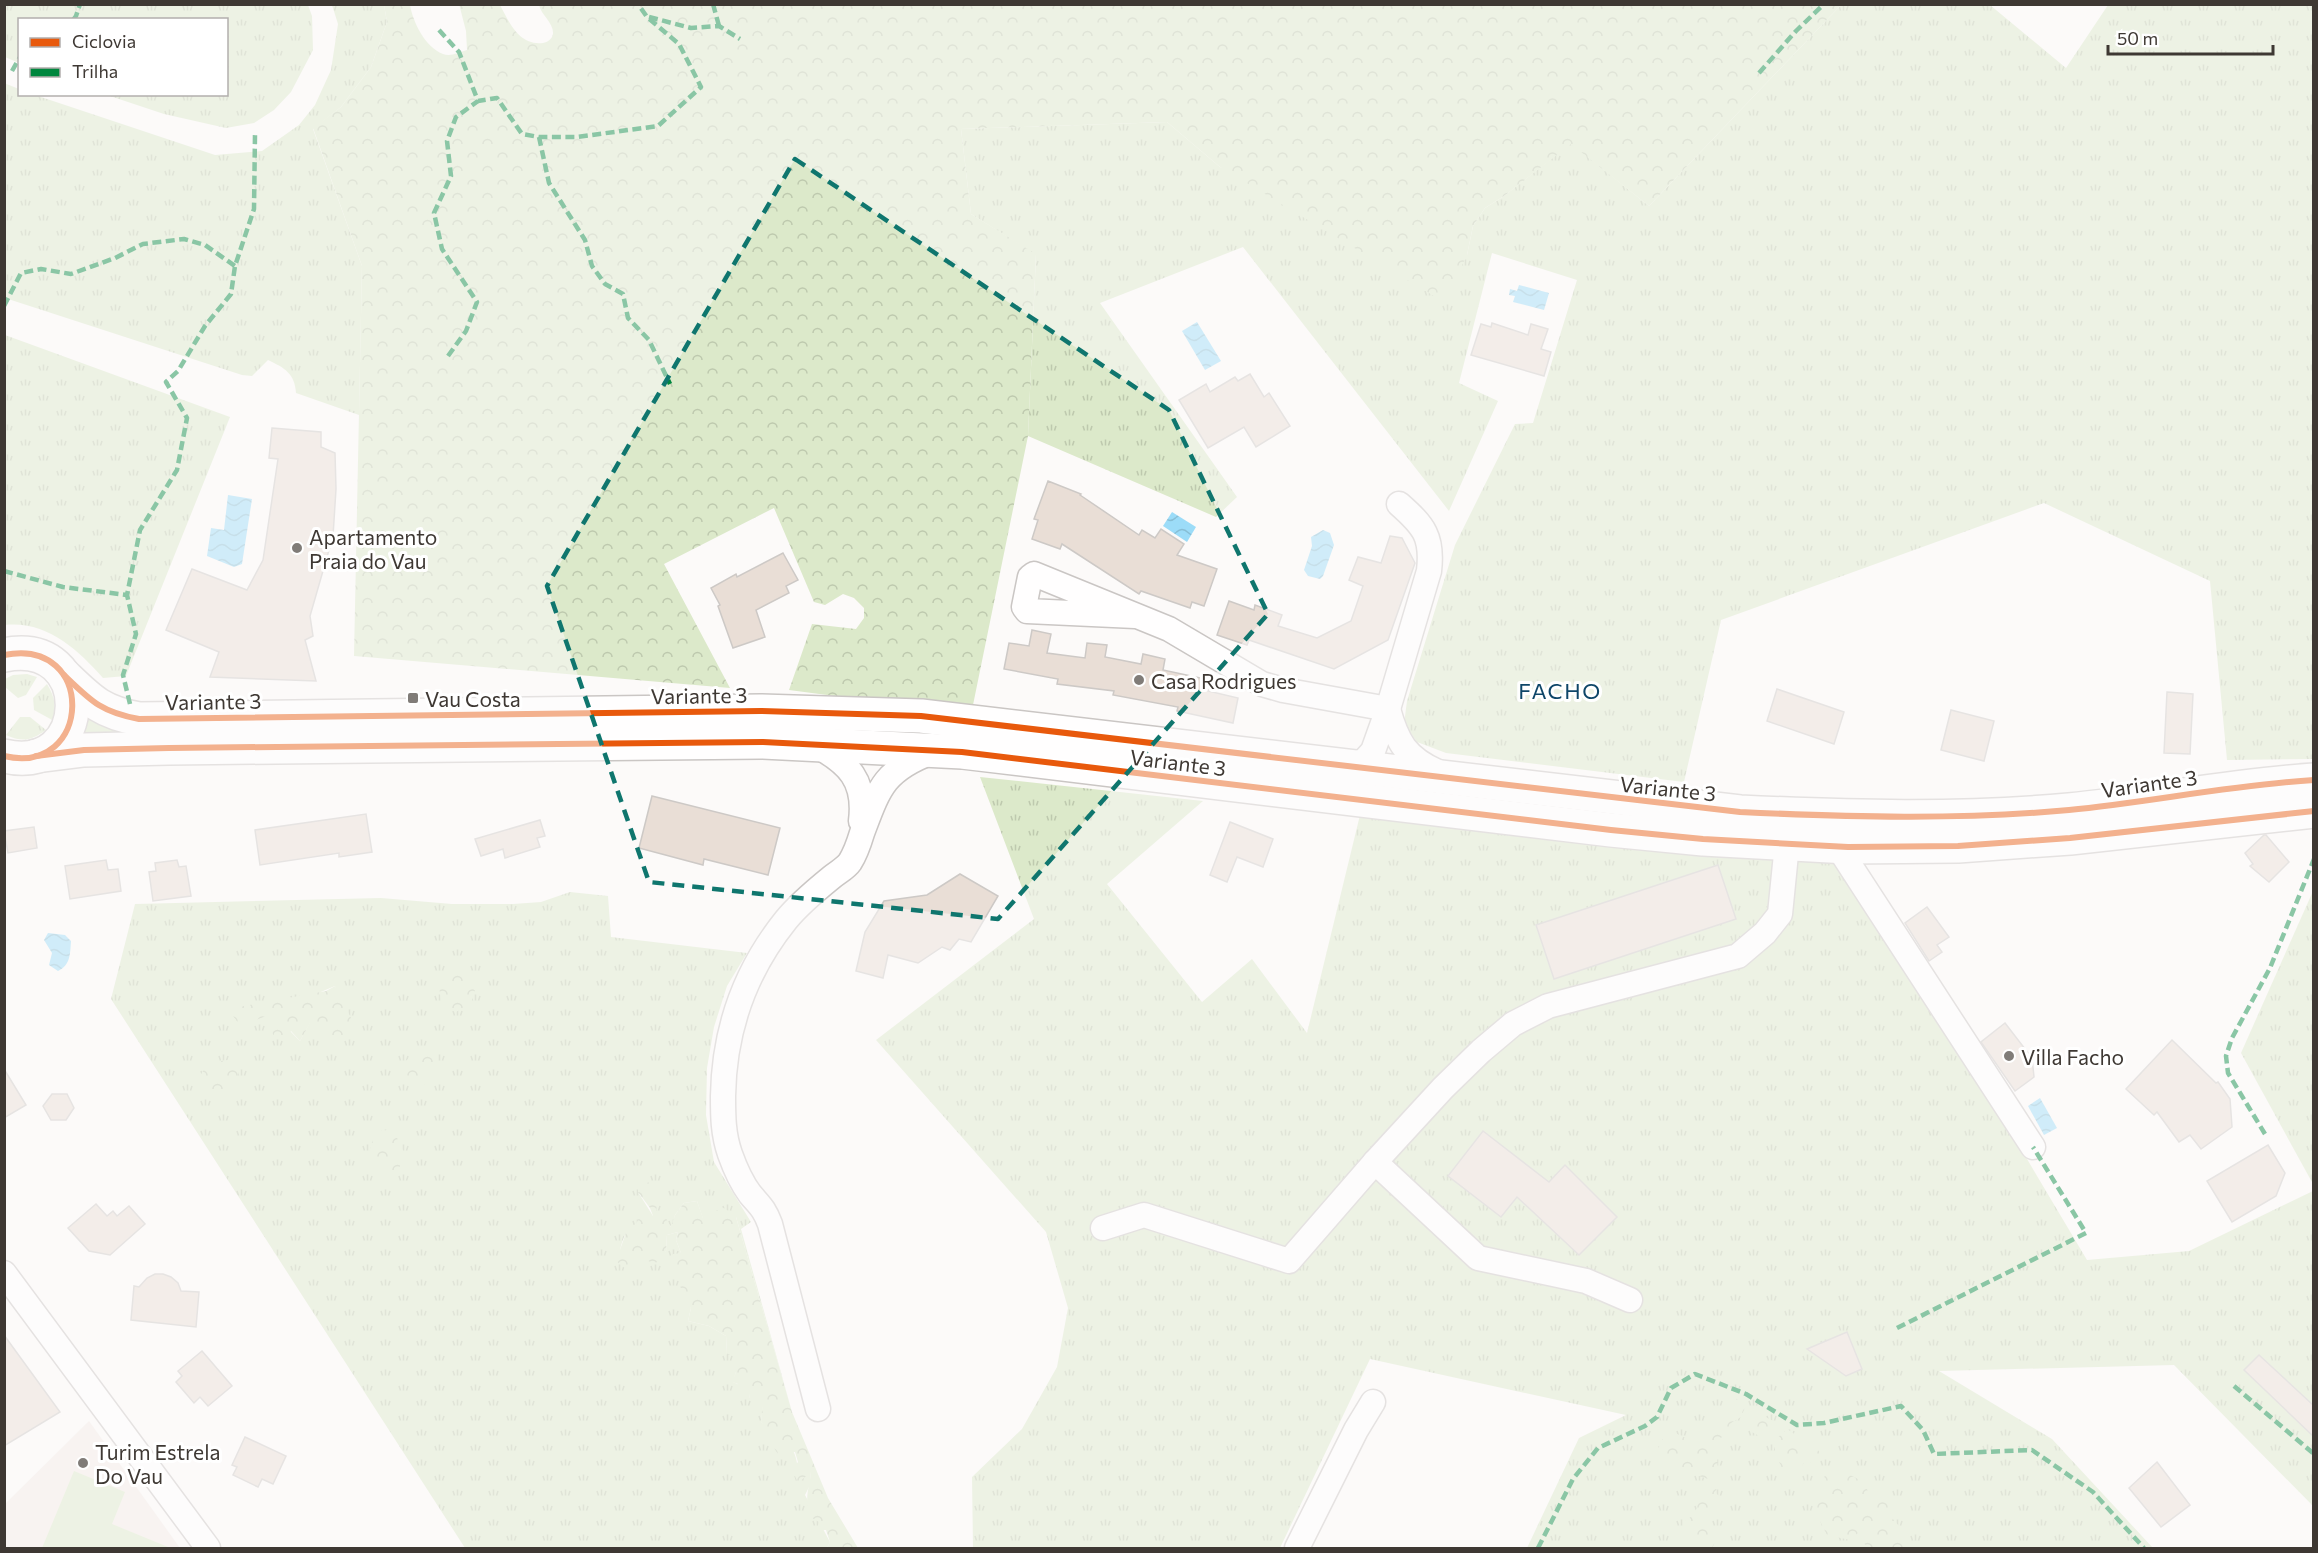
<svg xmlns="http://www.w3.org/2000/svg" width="2318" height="1553" viewBox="0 0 2318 1553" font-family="Commissioner,sans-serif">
  <defs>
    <pattern id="grass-tufts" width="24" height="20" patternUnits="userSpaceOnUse" patternTransform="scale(1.5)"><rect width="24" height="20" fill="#dce9ca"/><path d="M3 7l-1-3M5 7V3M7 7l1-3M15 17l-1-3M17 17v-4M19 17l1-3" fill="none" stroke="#bec9ae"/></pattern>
    <pattern id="forest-crowns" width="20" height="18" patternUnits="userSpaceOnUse" patternTransform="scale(1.5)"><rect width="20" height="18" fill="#dce9ca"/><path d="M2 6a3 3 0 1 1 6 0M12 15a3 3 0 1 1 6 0" fill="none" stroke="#bec9ae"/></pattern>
    <pattern id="water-waves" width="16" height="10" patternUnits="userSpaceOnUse" patternTransform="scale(1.5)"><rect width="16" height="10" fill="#9cdcf8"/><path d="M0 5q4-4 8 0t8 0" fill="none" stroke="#87bed5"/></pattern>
  </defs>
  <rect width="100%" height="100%" fill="#fcfaf9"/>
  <polygon fill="#f4ece6" points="89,1421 180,1548 5,1548 5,1504"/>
  <g fill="url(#grass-tufts)" fill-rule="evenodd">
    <polygon points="4,5 308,5 312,16 313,50 291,92 274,110 254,123 226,128 164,114 107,95 226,94 226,20 20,20 19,63 5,57"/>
    <path d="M332,5H384L387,22L371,67L341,107L313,129L362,266L359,415L296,393C295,374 285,368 268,360L252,376L242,375L5,298L4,83L19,89L20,94L35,95L215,155L262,151L299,125L315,105L331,70L338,24Z"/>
    <polygon points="1841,5 1990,5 2066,68 2108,5 2313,5 2313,759 2227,760 2210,581 2044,503 1721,620 1684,782 1446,753 1417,742 1404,724 1407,701 1455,545 1515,424 1533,423 1577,280 1492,253 1459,383 1498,401 1449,511 1243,247 1100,303 1237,497 1216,517 1028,436 1036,255 971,214 961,129 1167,122 1220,167 1467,255 1473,226 1485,208 1504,196 1571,143 1649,206"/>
    <path d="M5,335L230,417L126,676L103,678C77,649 47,621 5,625Z"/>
    <polygon points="27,674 37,677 26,695 18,698 5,687 5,679 13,675"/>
    <path d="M47,684C55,697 56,706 54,721L34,710L33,698Z"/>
    <polygon points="89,710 139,731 82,740"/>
    <path d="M20,717H30L46,730C32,740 23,743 6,735Z"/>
    <polygon points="980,777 1203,801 1107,884 1202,1002 1252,959 1307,1033 1360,815 1850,861 2087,1260 2189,1251 2313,1191 2313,1506 2174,1365 1939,1371 2052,1439 2153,1548 1527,1548 1579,1438 1626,1415 1370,1359 1280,1548 973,1548 972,1477 1022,1429 1057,1367 1068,1308 1046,1232 876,1040 1034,919"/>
    <polygon points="2313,891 2313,1184 2241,1053"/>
    <path d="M570,892L608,896L611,937L747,953L727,986L714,1027L707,1068L706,1115L714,1162L751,1222L741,1229L792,1412L828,1498L859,1548L828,1498L792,1412L736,1217L703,1219L697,1201L684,1203L675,1215L672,1228L638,1192L653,1216C632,1226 625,1227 620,1251L629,1262L646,1259L666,1251L667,1235L678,1232L676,1240L681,1253L685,1294L691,1308L688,1321L709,1326L726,1336L727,1354L735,1352L736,1372L733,1382L751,1390L749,1398H764L761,1422C788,1445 799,1444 798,1482L811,1471L810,1485L805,1495L830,1542L827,1548H465L111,999L135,904L381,898L452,904H513L541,902ZM335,986L342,1039H325V1032L310,1022L300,1041L274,1015H266Z"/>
  </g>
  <g fill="url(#forest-crowns)">
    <path d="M459,4L500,5C509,22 519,46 543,43C548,42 552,39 553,34C554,23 541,15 539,5H1841L1649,206L1571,144L1504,196L1485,208L1473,226L1467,255L1444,302L1220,167L1167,122L961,129L971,214L1036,254L1028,436L973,705L850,698L789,690L812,624L856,629L864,618V608L854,598L843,594L825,605L814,602L774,508L664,564L730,688L354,656L362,266L313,128L341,107L371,67L387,22L384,5H410C413,22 425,47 443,54C451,57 459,52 467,50L466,31Z"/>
    <polygon points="448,973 467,977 475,991 471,1003 456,1012 442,1007 439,986"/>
    <path d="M335,986L355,1026L342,1040L324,1039L325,1032L318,1033L310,1023L300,1041L291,1031L287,1036H274L270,1028L273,1015C264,1015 251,1023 241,1027L228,1009L326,991Z"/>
    <polygon points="416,1051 438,1052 438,1072 424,1085 406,1075 406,1061"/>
    <polygon points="228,1060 239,1070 235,1093 217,1107 212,1099 203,1096 195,1084 208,1063"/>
    <polygon points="393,1129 404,1153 398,1173 384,1172 371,1163 370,1149 375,1132"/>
    <path d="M652,1182L660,1192L656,1210L664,1215L671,1227L675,1215L684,1203L697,1201L703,1218L711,1212L724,1208L736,1217L792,1412L828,1498L858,1548H827L830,1542L826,1530H817L819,1522L812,1518C803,1498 809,1492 811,1472L798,1483L792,1469L798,1462L795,1452L778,1454L766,1436L767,1430L761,1422L763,1399L759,1401L749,1399L750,1390H734L738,1384L732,1382L736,1372L730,1367L735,1353L727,1355L726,1336L709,1326L688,1321L691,1308L682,1300L685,1294L679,1285L683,1273L673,1270L668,1259L673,1254L681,1253L676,1240L678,1232L667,1235L666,1251L655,1264L646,1260L638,1266L629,1262L626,1269L616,1261L628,1227L636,1224L640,1216H653L650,1208L638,1192L639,1184Z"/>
    <path d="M1735,1398L1746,1405L1741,1417L1731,1423L1738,1436L1725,1430L1724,1436L1712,1443C1718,1458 1721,1467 1711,1480L1693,1474L1689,1479L1677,1472L1675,1462L1668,1463L1666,1457L1658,1451L1660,1443L1669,1430L1694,1442L1709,1434Z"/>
    <path d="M1755,1411C1763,1416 1795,1432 1797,1437C1798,1440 1797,1444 1798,1447L1803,1441H1812L1820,1453L1815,1465L1806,1460L1801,1467L1805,1474L1785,1475L1775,1453V1440L1785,1431L1777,1429L1761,1437L1750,1431L1749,1419Z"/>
    <polygon points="1834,1467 1860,1480 1872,1496 1892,1502 1892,1518 1906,1534 1914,1548 1867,1548 1858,1533 1850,1540 1827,1535 1815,1511 1816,1485"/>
    <polygon points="1718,1486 1715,1492 1720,1497 1718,1507 1711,1511 1705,1518 1711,1523 1711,1530 1718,1537 1712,1548 1698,1548 1698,1544 1686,1539 1681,1534 1684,1522 1692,1516 1697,1508 1696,1498 1702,1489"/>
  </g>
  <polygon fill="#dce9ca" points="74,1471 125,1492 112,1524 168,1547 168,1548 42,1548"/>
  <g fill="url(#water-waves)">
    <polygon points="1519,285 1549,293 1544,310 1513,302 1515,296 1509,295 1510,289 1517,291"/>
    <polygon points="1197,322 1221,361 1205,370 1182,331"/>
    <polygon points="228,495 252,499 242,564 234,567 207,556 211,528 224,530"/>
    <polygon points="1172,512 1196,527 1187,542 1163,526"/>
    <polygon points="1323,530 1330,533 1334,545 1323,576 1320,579 1308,576 1304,570 1312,546 1311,537"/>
    <path d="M48,933L65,935L71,941C70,953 71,965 58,971L49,965L52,953L44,940Z"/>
    <polygon points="2040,1098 2057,1128 2044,1135 2028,1106"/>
  </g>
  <g fill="#e9ded6" stroke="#cdc9c6" stroke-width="1.5">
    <polygon points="1492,323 1528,335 1531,324 1548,329 1541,349 1551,352 1544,376 1471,355 1481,324 1491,327"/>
    <polygon points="1250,374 1264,397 1269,393 1290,426 1256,447 1244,427 1208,448 1179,400 1206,384 1210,392 1235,377 1238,381"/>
    <polygon points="272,428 321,432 321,447 335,453 336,489 333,536 310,616 313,636 305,640 316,681 210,677 219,652 166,630 192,569 247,590 263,560 278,459 269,458"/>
    <polygon points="1048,481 1081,494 1080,495 1139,535 1142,530 1155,538 1161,529 1184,544 1177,555 1217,569 1204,606 1192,602 1190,608 1141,591 1139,594 1062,544 1060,549 1032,539 1038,520 1034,519"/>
    <polygon points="1390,536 1402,538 1415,563 1388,640 1334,669 1249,640 1247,645 1217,635 1229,601 1254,610 1255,605 1282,615 1278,626 1317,638 1351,621 1363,586 1349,580 1358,557 1381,563"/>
    <polygon points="783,553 798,580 786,586 789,593 756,610 765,637 733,648 718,606 720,605 711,588 736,574 737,577"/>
    <polygon points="1032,630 1051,634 1047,653 1085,658 1087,643 1107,645 1105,657 1141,664 1143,654 1165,659 1163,670 1210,680 1208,691 1238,698 1233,723 1177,711 1178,707 1113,695 1114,691 1057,684 1058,679 1004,669 1009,643 1029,646"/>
    <polygon points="1777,689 1844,712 1834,744 1767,721"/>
    <polygon points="2167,692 2193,694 2190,754 2164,753"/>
    <polygon points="1951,710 1994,721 1984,761 1941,750"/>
    <polygon points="652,796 780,828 768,875 704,859 703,865 639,848"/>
    <polygon points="366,814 372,852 339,857 339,853 260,865 255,830"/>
    <polygon points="540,820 545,836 537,838 540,847 505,858 503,849 481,856 475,839"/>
    <polygon points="1230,822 1273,839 1263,867 1237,857 1227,882 1210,875"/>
    <polygon points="34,827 37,848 8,853 4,831"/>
    <polygon points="2264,835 2266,835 2289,862 2269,882 2250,866 2253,864 2245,853"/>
    <polygon points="106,860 108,870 118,869 121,891 70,899 65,866"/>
    <polygon points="177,860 179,867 186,866 191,896 153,901 149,872 156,871 155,863"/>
    <polygon points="1718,865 1736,919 1554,979 1536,925"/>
    <polygon points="960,874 998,896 971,942 959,939 950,950 942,947 918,963 888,955 883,978 856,971 865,932 884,901 927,895"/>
    <polygon points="1927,907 1949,937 1937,945 1942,952 1929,961 1905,923"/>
    <polygon points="2005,1023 2032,1058 2034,1077 2015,1091 1981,1042"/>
    <polygon points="2172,1040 2216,1083 2218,1082 2230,1099 2232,1127 2201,1149 2190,1135 2179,1142 2157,1112 2154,1115 2126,1089"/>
    <polygon points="4,1069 26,1105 4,1118"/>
    <polygon points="52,1094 67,1094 74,1108 66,1120 51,1120 43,1106"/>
    <polygon points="1483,1131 1549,1182 1565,1165 1617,1217 1579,1255 1517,1197 1501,1217 1448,1176"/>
    <polygon points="2268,1145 2285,1173 2276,1196 2232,1222 2207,1181"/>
    <polygon points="96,1204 107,1216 113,1211 117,1216 129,1206 145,1224 110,1255 89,1251 68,1228"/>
    <polygon points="155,1274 163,1274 171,1277 178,1283 181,1291 199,1292 196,1327 131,1320 134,1286 139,1287 147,1278"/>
    <polygon points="1847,1332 1862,1369 1846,1376 1807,1349"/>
    <polygon points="4,1335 60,1412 4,1446"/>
    <polygon points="202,1351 232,1386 208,1406 200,1397 194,1403 176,1382 182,1376 178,1371"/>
    <polygon points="2259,1355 2313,1405 2313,1436 2244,1370"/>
    <polygon points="245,1437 286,1456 273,1484 262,1479 258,1487 233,1475 237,1467 232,1465"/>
    <polygon points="2157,1462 2190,1505 2161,1527 2129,1488"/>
  </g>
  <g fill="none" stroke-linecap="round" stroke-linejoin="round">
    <g stroke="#cac6c4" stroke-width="27">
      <g id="street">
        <polyline points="1135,616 1027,611 1024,607 1030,577 1034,574 1169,629 1262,684 1283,690 1388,709"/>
        <path d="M1388,709C1397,742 1406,758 1438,772"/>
        <path d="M815,745C849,763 866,781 861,821"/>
        <path d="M1346,767L1364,761L1373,751L1388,709L1429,571C1433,537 1424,526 1399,504"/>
        <polyline points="1838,847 2033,1147"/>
        <polyline points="1375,1162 1478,1258 1586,1281 1630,1300"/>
        <polyline points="1103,1228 1144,1215 1289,1261 1375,1162 1443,1088 1481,1051 1513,1024 1548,1006 1738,956 1765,933 1780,914 1787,844"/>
        <polyline points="4,1273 208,1548"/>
        <path d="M818,1409L770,1224C764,1208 760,1206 750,1194C741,1182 735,1168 730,1154C723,1134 723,1116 723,1096C724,1031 745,971 786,920C799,904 816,890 832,877C838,872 846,868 850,862C855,854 859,843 862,833C879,788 884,770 932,752"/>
        <polyline points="1297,1548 1356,1430 1373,1402"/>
      </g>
    </g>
    <g stroke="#cac6c4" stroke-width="36">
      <g id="secondary">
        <path d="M4,655C97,636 93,777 4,756"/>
        <path d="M64,675C91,701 101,712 139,719L761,711L921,716L1740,812C1849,817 1960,820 2069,810C2151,802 2231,785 2314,780"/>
        <polyline points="36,756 84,750 169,748 763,742 962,752 1611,830 1703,839 1848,847 1958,846 2070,838 2314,811"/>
      </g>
    </g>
    <use href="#street" stroke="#fffefe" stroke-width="24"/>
    <use href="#secondary" stroke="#fffefe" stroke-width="33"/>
    <g stroke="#00873e" stroke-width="4.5" stroke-dasharray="9 4.5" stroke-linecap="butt">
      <polyline points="713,4 719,26"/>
      <polyline points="649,17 691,28 719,26 740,39"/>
      <polyline points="73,20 76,16 80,4"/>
      <polyline points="439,30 459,52 478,101 497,98 522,134 539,137 577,137 658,126 701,87 679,44 647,17 638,4"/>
      <polyline points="12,71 20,57"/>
      <polyline points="1759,73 1796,31 1824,4"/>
      <polyline points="539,137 549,183 585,240 592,266 605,284 623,294 628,318 649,340 670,384"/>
      <polyline points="4,306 21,273 41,269 71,274 115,258 143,244 184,239 205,245 235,266"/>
      <polyline points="448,356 466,331 477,302 442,249 434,213 451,176 447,141 456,117 478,101"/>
      <polyline points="4,571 63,587 127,595"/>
      <polyline points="130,704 123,675 136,634 127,595 140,530 177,470 187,418 166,382 178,371 205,326 231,294 235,266 254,209 255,134"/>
      <polyline points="2265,1134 2228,1073 2226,1056 2232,1038 2270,968 2314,859"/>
      <polyline points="1897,1328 2086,1233 2033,1147"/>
      <polyline points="2234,1386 2314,1454"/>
      <polyline points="1538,1548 1573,1479 1598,1448 1645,1426 1657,1417 1671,1388 1695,1374 1746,1394 1797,1425 1824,1423 1901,1406 1923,1430 1934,1454 2032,1450 2093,1492 2144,1548"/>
    </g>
    <g stroke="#fff" stroke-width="10">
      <g id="cycleway">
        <path d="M4,655C97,636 93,777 4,756"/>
        <path d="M64,675C91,701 101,712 139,719L761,711L921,716L1740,812C1849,817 1960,820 2069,810C2151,802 2231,785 2314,780"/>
        <polyline points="36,756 84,750 169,748 763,742 962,752 1611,830 1703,839 1848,847 1958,846 2070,838 2314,811"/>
      </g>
    </g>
    <use href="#cycleway" stroke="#e8590c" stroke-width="6"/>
  </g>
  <path d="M0 0H2318V1553H0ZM795,159L1169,410L1268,614L998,919L649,882L547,586Z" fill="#fcfaf9" fill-opacity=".55" fill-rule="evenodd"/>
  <path fill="none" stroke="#0f766e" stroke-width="4.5" stroke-dasharray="12 8" stroke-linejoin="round" d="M795,159L1169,410L1268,614L998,919L649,882L547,586Z"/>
  <g fill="#807c78" stroke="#fff" stroke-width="2">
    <circle cx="297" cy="548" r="6"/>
    <circle cx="1139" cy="680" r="6"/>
    <rect x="407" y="692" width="12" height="12" rx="3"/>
    <circle cx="2009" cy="1056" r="6"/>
    <circle cx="83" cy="1463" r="6"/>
  </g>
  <g text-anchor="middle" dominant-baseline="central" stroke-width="6" stroke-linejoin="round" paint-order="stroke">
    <g font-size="21" fill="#3e3833" stroke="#fff" text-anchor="start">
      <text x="309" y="536">Apartamento<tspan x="309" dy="24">Praia do Vau</tspan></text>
      <text x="1151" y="680">Casa Rodrigues</text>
      <text x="425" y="698">Vau Costa</text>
      <text x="2021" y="1056">Villa Facho</text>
      <text x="95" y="1451">Turim Estrela<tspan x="95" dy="24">Do Vau</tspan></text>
    </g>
    <g font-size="21" fill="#3e3833" stroke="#fff">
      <text transform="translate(699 695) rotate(-1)">Variante 3</text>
      <text transform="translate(213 701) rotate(-1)">Variante 3</text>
      <text transform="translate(1178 762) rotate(7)">Variante 3</text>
      <text transform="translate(2149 783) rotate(-8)">Variante 3</text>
      <text transform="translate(1668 788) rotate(6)">Variante 3</text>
    </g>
    <g font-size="22" letter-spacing="1.5" fill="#0e4668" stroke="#fff">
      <text x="1560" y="690">FACHO</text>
    </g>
  </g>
  <rect width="2318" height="1553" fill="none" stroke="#3e3833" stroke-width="12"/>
  <rect x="18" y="18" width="210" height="78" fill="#ffffff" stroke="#b2afad" stroke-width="1.5"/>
  <rect x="30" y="38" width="30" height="9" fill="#e8590c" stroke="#b2afad" stroke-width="1.5"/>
  <text x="72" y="48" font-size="18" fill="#3e3833">Ciclovia</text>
  <rect x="30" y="68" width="30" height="9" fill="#00873e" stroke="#b2afad" stroke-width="1.5"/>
  <text x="72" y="78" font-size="18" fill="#3e3833">Trilha</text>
  <path d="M2108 45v9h165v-9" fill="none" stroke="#3e3833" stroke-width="3"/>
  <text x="2117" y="45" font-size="18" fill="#3e3833" stroke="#ffffff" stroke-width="4.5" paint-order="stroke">50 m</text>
</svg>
